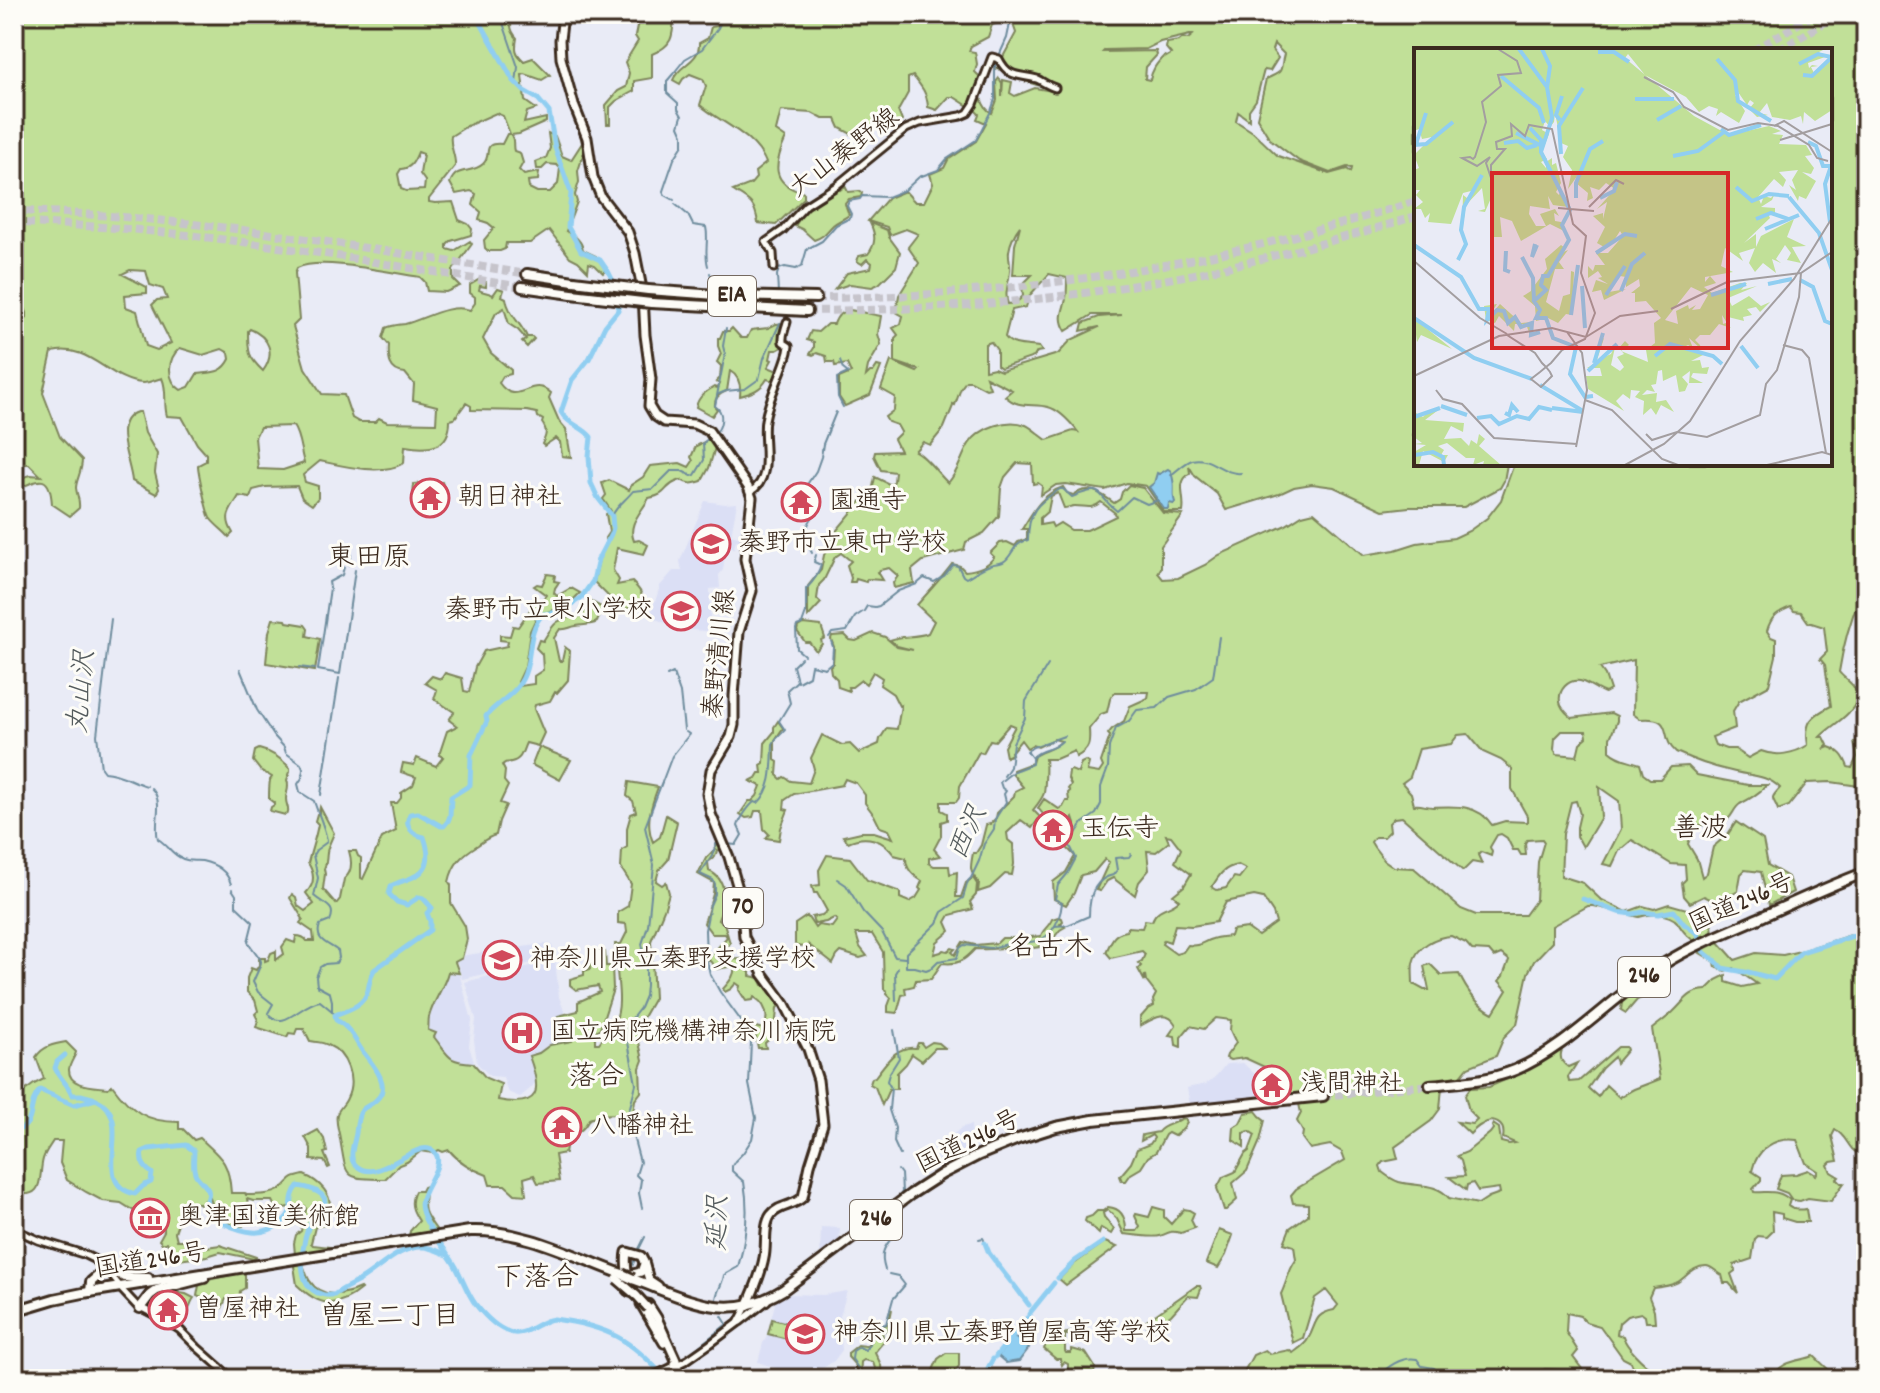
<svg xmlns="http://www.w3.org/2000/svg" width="1880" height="1393" viewBox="0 0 1880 1393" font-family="Dekko,'Klee One',sans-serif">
  <rect width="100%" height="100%" fill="#e9ebf6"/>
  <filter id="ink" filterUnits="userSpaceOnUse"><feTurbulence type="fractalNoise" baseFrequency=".0125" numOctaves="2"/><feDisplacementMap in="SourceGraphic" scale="16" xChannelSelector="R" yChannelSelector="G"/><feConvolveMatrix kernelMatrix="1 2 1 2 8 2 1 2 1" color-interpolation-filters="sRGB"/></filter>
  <g filter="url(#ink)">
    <g fill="#dbdff5">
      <polygon points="705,501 725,504 737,503 731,535 741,538 740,541 736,540 734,548 727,547 726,548 723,570 719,575 720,588 710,589 710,619 707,619 707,630 705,631 682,629 650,617 660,586 673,571 682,571 680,561"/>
      <polygon points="544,944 552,945 554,958 462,979 457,962 466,955"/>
      <polygon points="555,960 559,997 566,1016 570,1042 530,1089 520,1097 510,1093 507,1090 503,1077 490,1076 477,1063 474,1040 476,1019 465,982"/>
      <polygon points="449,972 459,973 472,1020 469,1046 475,1065 453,1064 424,1030 429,1004"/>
      <polygon points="1243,1063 1262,1081 1264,1099 1190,1106 1187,1088 1206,1084 1216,1076 1226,1064"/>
      <polygon points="971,1125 973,1153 934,1173 941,1151 952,1150 949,1135 954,1134 962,1127"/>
      <polygon points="821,1227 840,1228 839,1244 820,1258"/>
      <polygon points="847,1291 838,1324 849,1328 841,1339 842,1350 834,1361 823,1368 810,1378 803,1374 778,1369 758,1362 763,1343 766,1338 776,1300 785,1294 823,1295"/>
    </g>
    <g fill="#c1e098" stroke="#7e855b" stroke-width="2" fill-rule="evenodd">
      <path d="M14,14H512C511,25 509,29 517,38C515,49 515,53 524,61L533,58L550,75L542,80L525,74L522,75L525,101L536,109L527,112L524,123L546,118V122L519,134L511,135C515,140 512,146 514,151L520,153L523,163L519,170L524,175L539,172L538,180L528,181L529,188L537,192H550L558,184L560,168L557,165L547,164L542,169H537L536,162L546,158L550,148L548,133L555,136L562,156L571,160L582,143L581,138H585L586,146L578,171L579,182L575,195L577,202L566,231C574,235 582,241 583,250L596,256L606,270L603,273L595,265L589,263L588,271L578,261L570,257L549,230L530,243H506L505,249L500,251H488L485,248L484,240L494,228L488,223L479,220L481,212L473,205L476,194L471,191L456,194L450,183C457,165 471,175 483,164C493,155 480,142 502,144L507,134H510L503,116L496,113L467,126L451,136C449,146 456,155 455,166L429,199V202L435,203L453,202L459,220L468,224L472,229L471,235L451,241L447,245V249L454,251L470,241L472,244L453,270V279L460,286L446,292L427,291L425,282L420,277C390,273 322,256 297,268L295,273L299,320L293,326L305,368L322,394L344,395L352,418L359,422H375L379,418L387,422L436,423L437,406L413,400L414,384L405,373C389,372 388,359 389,345L383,338L386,328C392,325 398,325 405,324C425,319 449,303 470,310L475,303V297L470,293V285L480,279L486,282V287L480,286L479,290C484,293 489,292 493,295L498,288L504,290L502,296L506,298C508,314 521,323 527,337H532L534,339L527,347L522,342L526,339L518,330L509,324L504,308L496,313L483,339L491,353L511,370V374L503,376L499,383C518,409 530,374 551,393L549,398L559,421L566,429L571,457L562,456L560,442L556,438L544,446L542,444C546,436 548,431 542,423L543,420L538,417L537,413L527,411L471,410V406L466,403L454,419L450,420C450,449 428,450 405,446L404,463C382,476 343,466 320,461L303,475L305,482L318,486V498L312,505L302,498L297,486L265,487L253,490L250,498L239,496C230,512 223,516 233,533L229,537C224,531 215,525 210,518C207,513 198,472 198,465L206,461V454L197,444L182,417L167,416C163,403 168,392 162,378C157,379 149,383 143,383C110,382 89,342 52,352L43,393L60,437L82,460C82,472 76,480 76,488C77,496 80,500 79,508L70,516L52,504C50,475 42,477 18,489L14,497V474L20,478L31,475L41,476L29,464H14V399L20,386L18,378L14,374L16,356L15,330L27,318V313L14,282ZM418,152L423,154L420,174L425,181L424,190L406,191L401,189L398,174L401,169C412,168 414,161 418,152ZM130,270L146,271L150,285L163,289L167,299L157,300L152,305L171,343L157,350L146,346L137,311L126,307L125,295L147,293V287L122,274ZM250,329C269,337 276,353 263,371C248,357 248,352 248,331ZM180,348L203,355L222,349L229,353L230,359C223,374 211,372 197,374L189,387L181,390C166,380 167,359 180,348ZM293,426C300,436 300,450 304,463L283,470L258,469L255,437L260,427Z"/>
      <path d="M637,14H676L674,16C673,36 673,46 652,54V78L634,81V91L616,101L610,107V124H607L606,105L618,91L626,87L629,73L625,62L638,41L635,36L639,17Z"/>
      <path d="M708,14H1007L1003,21L992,25L988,37L971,46L969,51L975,52L977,64L975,72L980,77C980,90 979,106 992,113L997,100L996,82L999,78L1002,83V97L1003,80L1012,82L1010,93L1015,96L1035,88L1058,92C1037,85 1017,80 997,68L1016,33L1012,21L1015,14H1866V595L1860,597C1850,621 1843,646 1839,672C1843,677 1849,681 1853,686C1869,708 1831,724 1820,737H1824L1828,745L1824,749L1829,747C1840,751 1844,756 1848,767L1852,768L1857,757L1854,742H1866V787L1831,782L1807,783L1789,806L1778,810C1774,797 1768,801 1780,788C1767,774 1748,776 1731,771C1713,767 1693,760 1676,752C1658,737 1677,716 1640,719L1633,714L1634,660L1600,668L1605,675L1610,690L1605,693C1597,690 1588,683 1580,681C1568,679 1558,690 1560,702C1561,709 1568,714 1572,718L1611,713L1617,716V721L1610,738V751C1620,760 1628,759 1640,764L1643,774L1650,779H1660L1671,767L1688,766L1697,775L1748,785H1767C1758,794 1751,798 1740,804C1734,808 1733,815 1728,819C1719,827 1706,825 1695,825L1688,844L1697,859L1702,877L1707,873L1713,847L1728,834L1736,822L1763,840L1768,865L1788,877L1793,892L1769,905L1761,872L1745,870L1741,874L1738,891L1718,903L1704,896L1690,903L1684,896L1682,883L1686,879L1685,865L1671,864L1632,840L1619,851L1612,866L1603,864L1621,829L1619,801L1599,787L1601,817L1583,847L1577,836V827L1580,814L1576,801L1571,802L1563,834L1561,876L1583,883L1600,899L1627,912L1643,906L1654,909L1669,904L1687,909L1690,914L1712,926L1713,932L1695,942C1692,939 1688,937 1685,933C1682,930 1680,926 1677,922C1669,913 1649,913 1639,917L1594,906H1588L1552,926V942L1534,961L1528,973L1517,1024L1504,1037L1496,1056L1468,1067L1460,1077L1428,1080L1429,1089L1442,1087L1440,1109L1431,1121L1395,1147L1398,1159L1383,1162L1380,1166L1382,1172C1387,1176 1393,1180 1399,1182C1417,1187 1436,1182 1449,1198L1478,1204L1489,1197L1500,1193L1499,1188L1478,1191L1473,1183L1467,1185L1466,1190L1449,1177L1465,1176L1461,1161L1457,1156L1467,1152L1490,1133L1493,1129L1492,1126L1493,1124L1499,1128L1501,1142L1509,1144L1515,1143L1503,1138C1506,1123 1493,1117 1481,1125C1477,1127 1473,1131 1470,1134L1457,1122L1472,1124L1477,1119L1469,1111L1465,1095L1470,1088L1489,1087L1514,1076L1560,1048L1562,1050C1559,1057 1562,1063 1568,1067L1577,1063L1568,1077L1569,1082L1579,1081L1618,1047H1626L1627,1050L1616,1063L1614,1057L1602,1068L1588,1088L1598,1097L1606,1085L1619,1097L1634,1089L1660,1079L1652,1029C1659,1023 1667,1018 1673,1012C1685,1001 1688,991 1706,990L1716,980L1726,975V982L1742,987L1757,984L1734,968L1725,971L1716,967L1715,962L1700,953L1706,945L1718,941L1735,960L1756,953L1783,955L1800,951L1866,930V1163L1860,1154C1848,1151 1847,1135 1835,1130L1832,1136L1838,1161L1831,1162L1828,1165L1831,1172L1839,1177L1837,1179L1841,1183H1844L1831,1201L1808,1198L1800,1201L1792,1200L1787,1193L1776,1189L1781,1175L1796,1174L1808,1170L1816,1175L1818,1171L1806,1163L1797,1140C1774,1137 1757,1149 1752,1171L1761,1177V1180L1753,1189L1754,1192C1768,1193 1779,1189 1790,1200L1788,1206C1792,1210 1801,1210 1806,1209L1808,1222H1795L1782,1218V1214L1772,1212L1773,1231L1767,1237L1758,1236L1755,1239L1752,1259L1734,1265L1735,1271L1731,1274L1738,1293L1729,1283H1724L1722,1275C1717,1273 1712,1266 1706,1266C1694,1266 1687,1276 1678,1282C1670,1286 1662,1287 1653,1288L1649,1297L1654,1310L1655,1322H1646L1645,1316L1641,1313L1627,1316L1619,1323L1617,1334L1623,1336C1626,1347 1644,1365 1654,1370L1659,1379H1652L1634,1369L1631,1362L1623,1358L1600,1326L1586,1322L1580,1316L1567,1313L1566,1332L1578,1351L1573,1357L1582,1369L1584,1379H1571L1560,1370L1545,1369L1532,1376L1531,1379H1240L1253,1355L1265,1350L1270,1354L1289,1350L1293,1353C1298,1349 1305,1345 1308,1339C1317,1324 1313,1314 1334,1310L1338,1305L1326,1290L1315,1298L1303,1338L1293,1343L1281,1294C1287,1282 1288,1271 1296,1260L1294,1246L1284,1243L1290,1228L1308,1215V1204L1293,1203L1291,1195L1296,1189L1345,1160L1342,1152L1330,1145L1310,1149L1302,1138L1303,1132L1297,1121L1301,1113L1299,1104L1301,1101L1329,1099L1331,1094C1313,1088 1290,1095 1271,1098C1267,1095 1267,1092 1269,1088L1274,1085L1271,1070L1245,1058L1230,1060L1226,1058L1227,1055L1236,1043L1230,1030L1231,1020L1216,1018L1204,1029L1190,1026L1181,1037V1047L1176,1045L1175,1036L1169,1035L1176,1025C1167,1008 1151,1020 1140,1026V1018L1147,1010L1154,1006L1153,1000L1156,994L1146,981L1145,975L1144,980L1138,969L1141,966L1138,963L1142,961L1145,954L1142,951L1111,958L1106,952C1112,940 1113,933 1127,931L1128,927L1142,928L1145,920L1152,921C1156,907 1170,909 1179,900L1173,895L1184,886L1191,874L1175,862L1181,849L1171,836L1166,835L1169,842L1156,852L1147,851L1149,870L1139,882L1135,895L1113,878L1107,881L1100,891L1096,890L1109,862L1105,859L1094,872L1081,875L1074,893L1066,905L1054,899L1053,882L1066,872L1075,856L1064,845L1068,833L1075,824L1073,818L1066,827C1053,820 1048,822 1038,808L1044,799L1059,809L1063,807L1066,801H1069L1068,793L1070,791L1068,789L1071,785L1068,779L1069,771L1071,770L1078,773L1081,763L1085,761L1089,763L1087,771L1099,773L1103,767L1101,762L1110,736L1108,734L1112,729L1124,721L1130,706L1148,698L1149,692H1115L1110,699L1107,712L1101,714L1089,729C1090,743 1090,750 1076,757L1074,751L1056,759H1045C1046,766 1045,786 1044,793C1042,799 1037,805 1033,810L1040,817L1032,828L1021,820L1007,833L1008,840L1013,844L1014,864L1012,875L1005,874L990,888L978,892L979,883C969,871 970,869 973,853H976L981,845L986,825L990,824L996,818L997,813L1014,796L1015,791L1023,787L1013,775V770L1032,763L1034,756C1043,750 1054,750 1061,741L1054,739L1038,747L1032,745L1027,748L1021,740L1011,752L1012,754L1006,757L1004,747L1015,726L1010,724L995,741L990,740L983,753L979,752L960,786L959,798L956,802H941V810L947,813V820L941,822V836L934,849L940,856L929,858V863L934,866H949L950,874L957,872L956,897H961L966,883L973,878L977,884L976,895L970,902L973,909L950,915L946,922L950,931L937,942L934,954L941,952L943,950L948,951L952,948L955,949L952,952L955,955L963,942L975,945L997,943L1002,938H1026C1013,949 991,950 975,949C964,961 958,965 942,963L931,979L916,980L914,986L905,988L906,994L902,995L897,1013L888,1012V1006L891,998L887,994V991L884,989L883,952L872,934H856L860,947L867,956L860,958L841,952L837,956L833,964L809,945L810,948L796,946L795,944V924L807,916L815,928L818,925L832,927L837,920L834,918L826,922L814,924L812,917L822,915L827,911L817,893H814L812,886L820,885L819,870L827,855L850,858L867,880L900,892V898L909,902L916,898L921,890L919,888L922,881C913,875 906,870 906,858L894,855C883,839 866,834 848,842L843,836L861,832H874L893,838L889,830L880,827L874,815L865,803V795L856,783L845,779L842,785L794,794L785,800L784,809L788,810L781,828L779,840L766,838L769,834L764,829L762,811H755L753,817L746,818L740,814L749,801H752L757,796L761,786L750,781L756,778L759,773H762L761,765L764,763L765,743L774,732V727L778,721L783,728L775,740V760L778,762L777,775L781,779L784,777L791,781L809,783L814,769L811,758L822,735L842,745L850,744L859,753L879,744L880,739L887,728L897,729L901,705L899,706L893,694L880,685L882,678L873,672L866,684L861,680L852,687H848L849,691L838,687L837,679L831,673L830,666L833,663L834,647L831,639L832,636L845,635L850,640L856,641L873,633L885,637L897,647L913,650L897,646L890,640C902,635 914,638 928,633L934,621L917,605C929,591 941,579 952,564L960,566L965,571C976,570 988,566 994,557L990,553L1000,543L1007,542L1015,546L1018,542L1027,539V529H1022C1033,511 1042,494 1063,487L1067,493L1073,495C1090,484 1100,493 1114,503L1120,499L1122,492L1129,485L1143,488L1163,513L1183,515L1161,546V568L1158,573L1163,579L1178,578L1205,565L1219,555L1286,525L1302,515L1314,512L1364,555L1395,550L1417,543L1454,538L1469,531L1487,518L1501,500L1514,464H1830V50H1416V433L1412,435H1416V464H1507L1504,481L1500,488L1464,507H1409L1383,510L1334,487L1312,484L1294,487L1279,494L1226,510L1217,494L1195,476L1189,466L1190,473C1175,484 1186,496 1183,512H1164L1146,486L1127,483L1105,490L1066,484L1056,485L1041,495L1042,486L1038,483L1033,484L1032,464L1017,463L1005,477L1001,488L999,516L984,533L966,542L964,550L923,561L912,570L914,583L894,588L893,583L898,576L889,568L880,570L877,572L882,580L867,579L866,582L856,579L855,582H850L851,578L847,565L851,561L841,553L835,557L824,580L819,585L817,599L821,603L808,617V586L821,570L824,555L837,530L873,487L875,477L891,485L894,481L895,472L881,470L874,456L875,452L900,451L894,439L901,432L897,425L888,422L885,417L894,410L895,397L881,389L891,361L917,372L919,370L895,362V338L898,335L893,328L901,324L903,316L896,312L899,295L919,263L908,247L918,234L906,229L890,235L887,227L868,221L888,198L905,191L915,202H924L933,184L930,174L944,168L948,160L976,141L986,123L977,119L979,114L976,111L954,97H949L937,110L928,107C927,93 922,87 913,76L908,78V93L898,111L902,121L893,129L881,126L855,136L840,128L836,119H823L812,113L781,111L776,131L786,138C774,164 770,184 804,193V198L776,225L758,223C755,203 750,201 733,191L751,184L756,178L755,172L766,163C755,135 721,123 700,105L706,86L703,79L690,74L683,79L680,84L673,80C679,64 700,62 699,43L708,38L711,27L717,26L719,20L711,18ZM1194,34L1188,39L1183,38L1179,41L1167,43L1166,48L1171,54L1166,57L1164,56C1156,64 1152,70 1150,80L1145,79L1146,67L1157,55L1156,51L1103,52L1105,50L1146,49L1160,42ZM1274,44L1284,54C1279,72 1286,70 1266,79L1257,118L1270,139L1299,161L1330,173L1347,167L1352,168L1351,172L1347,169L1329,174L1278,156L1253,132L1236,121L1238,112L1249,120V110L1256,100L1264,70L1270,71L1278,58L1272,50ZM1020,226L1015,245L1013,275H1032L1022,285L1023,296L1016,303L1008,304C1004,293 1009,283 1010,271C1011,265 1008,257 1009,251C1010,243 1015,232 1020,226ZM1049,274L1067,278C1067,284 1067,292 1066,299C1063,312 1058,318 1066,331L1092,315H1122L1099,317L1083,323L1081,331L1099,327L1071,340L1058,354L1001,371L994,368L985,370V344L991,342L997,350V365L1001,368L1034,357L1037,352L1042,351L1039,347C1027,345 1012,347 1005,337L1012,310L1026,307L1030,295ZM986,377L1012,390L1005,396C1018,409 1033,403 1048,407C1060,410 1071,423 1078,432L1073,431L1047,440C1040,436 1033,428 1026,425C1008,418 980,427 969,444C961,457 959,471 948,483C938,474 926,456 915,451L923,442L930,445L944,428L953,406V404L955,405L961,388L966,381H971L986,389L990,388ZM1058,493L1064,508C1067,508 1071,506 1075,506C1086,506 1092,510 1101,502L1115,513L1116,516L1087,530H1071L1060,523L1053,527L1051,523L1040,525V518L1048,511L1051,496ZM1791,607L1794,611L1801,612L1808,622L1824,627L1827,652L1820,659L1825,665L1831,706C1811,716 1804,722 1808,745C1794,754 1776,757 1761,751L1748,758L1735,749H1726L1715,745L1712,737L1735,728L1733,711L1739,701L1769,685L1776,656V639L1771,637L1767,631C1771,616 1778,612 1791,607ZM1562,731H1586L1587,737L1580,743L1577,756L1557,754L1554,749L1555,738ZM1468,734L1483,752L1501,760L1512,769V789L1527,816V822L1505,821L1492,825C1478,804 1456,806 1433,807C1426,807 1422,804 1414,805L1411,793L1402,783L1410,777L1419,749L1451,744L1458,735ZM1402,817L1463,871L1472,862L1482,864L1478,855L1481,852L1491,856L1492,852L1490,847L1497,835L1501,834L1507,838L1513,850H1518L1521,855H1526L1525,843L1527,840L1542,839L1544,842L1538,862L1536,900L1525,915H1476L1461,909L1414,868L1394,867L1384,860L1374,847L1371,842L1375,837H1384L1390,831L1389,823L1394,818ZM1238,865L1246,869L1239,878L1234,877L1226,888L1217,890L1212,887C1219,875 1224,867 1238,865ZM1254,896L1263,898L1273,913L1276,923L1258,936L1247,928L1232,930L1230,936C1224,937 1217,937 1212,939C1202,942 1199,947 1188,945L1183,952L1176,954L1162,944L1164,940L1170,942L1175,925L1192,926L1216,922L1226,902ZM1451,936L1466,943L1472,950L1489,951L1494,957L1501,954L1509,960L1503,976L1499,981L1507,990L1493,1013C1476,1004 1467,991 1459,974L1441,975L1430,964L1424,966L1429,990H1424L1413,984C1413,978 1412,969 1413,963C1417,946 1435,937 1451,936Z"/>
      <path d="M845,186L848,192L859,191L862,193L861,197L849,199L845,204L849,215C844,219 838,221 833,225C826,232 824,237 814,240L802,229L795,226L804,211L836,188L840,190Z"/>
      <path d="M870,223L887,230L889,237L900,252L896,267L879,284L872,287L850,284L835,289L847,273L871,268L872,263L867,259L862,264L857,261L859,256L868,254C876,244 876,235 870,223Z"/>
      <path d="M850,310L881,316L878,334L881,344L868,366L866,376L870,372H873L877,366L881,367L870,395L845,406L839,397V378L851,373L847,364L835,366L834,362H827L826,356L817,353L813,355L810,354L814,348V342L807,340L811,331L818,332L827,324H834C837,316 841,311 850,310Z"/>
      <path d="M786,323L781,336L786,345L777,350H772L770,359L772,360L768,367L778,371L774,381L767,379C761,390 751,393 740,396C741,386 739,376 730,371L727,391C719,394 714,398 715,407L717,409L712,416L696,407C698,397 705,392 714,387L718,388L720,384L716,382L720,378L721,366L717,362L721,354L718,346V338H720L723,331H729L732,328L741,338H747L751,330L768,328L776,324Z"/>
      <path d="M137,412H140L145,433L157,454L155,473L159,489L156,494L132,481C130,460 110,421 137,412Z"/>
      <path d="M712,438L716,444L709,468L702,481C699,482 691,484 689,483C680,482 685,478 676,482C664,486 668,495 649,498C641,513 627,524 634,541L639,540L648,545L644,554L617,548L613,570L619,580L617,585L632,582C638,588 644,594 643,603L632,608L621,609L594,582L599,559L606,544L605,538L609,532L606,514L611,511L603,499L606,495L602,483L609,480L629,490L631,485L643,477L650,466L680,463L689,467L693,461L691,457L696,446Z"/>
      <path d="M442,482L443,485L441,507C421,516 411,503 414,484Z"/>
      <path d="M547,574L555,575L554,581L559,582L555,588L554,593L557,596L571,588L580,593L571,602L558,609L540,614L536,618L530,631L525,667L518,682L520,686L534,684V676L543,670L542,654L536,648L539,640L543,641C555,621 557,618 582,616L590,601L603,608L597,622C589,626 584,624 576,626C569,627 568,630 560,629L554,638L559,661H562L565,647L570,651L568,680L557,693L555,692L550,701L535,705L534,709L544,733L538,746L526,743C522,751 522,760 511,762C502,764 510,760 502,765L505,771L504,781L508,786L500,803L506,805L499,821L496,835C488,837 485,840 478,845C462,855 453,863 449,882L451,885V903L465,926L467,939L462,958L455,962L459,973L448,972C444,988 433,1001 429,1017C428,1021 429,1026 428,1030L436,1033L434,1037C450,1057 446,1061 473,1063L486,1078L501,1084L498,1100C541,1108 542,1091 529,1056L539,1053L550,1045L572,1041L567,1027L561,1025L558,1016L578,1011V1002L600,992L598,986L576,990L570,985V979L584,975V971L590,969L589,951L605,952L606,966H612L613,989L600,1029L591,1033L595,1037V1043H599C604,1036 612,1029 615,1022C622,1005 618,987 617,970L621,967V959L616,958L615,944H621L627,932L626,924L618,923V912L628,906L631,884L621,868L622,850L627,847V828L631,814L636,812L633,801L627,796L629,782L658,787C651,806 645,823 653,842L660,837L666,815L677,822L668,860L659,870L656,881L662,885L666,882L669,893L665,907L651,941L654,998L642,1019L637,1033L643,1060L640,1068L641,1092L635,1100L633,1113L636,1130L629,1122L628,1117C615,1112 602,1114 589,1119C584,1131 574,1136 562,1138L566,1147L565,1153L555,1155L559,1181L538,1183L534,1175L524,1178L526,1195L515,1194L505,1185H490L487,1175C474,1170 458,1161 449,1150L443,1152L439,1150L433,1153L421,1151L407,1162L399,1165L385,1179C342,1179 347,1177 340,1139C339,1131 335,1122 337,1114C339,1108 345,1104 347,1098C356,1080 347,1053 328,1045C323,1042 316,1042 310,1041L304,1029H297L295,1034L289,1033L287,1037L256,1027L258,1020L255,1014L258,1011L255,1000L247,992V978L251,968L256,970L259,965V958H265V961L268,960L271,953L276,951V960L284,954L282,947L287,940L295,943L296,936C301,936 305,938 307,941H314L313,932L300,923L303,919L290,898L292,894L296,897L298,906L305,911L314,904L306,893C315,884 315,874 308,863C311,850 316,837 318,824L315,821L317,814L319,813L320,807L334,833C332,839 327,847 327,853C326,860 327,863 324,869L325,874L323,889L336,904L340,899L344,879C353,872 352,861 349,851H356L358,856L361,858V878L363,879L382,838L396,831L391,803H397L401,798V793L413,785L416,777L401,772L403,763L414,765L417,758L436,766L443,757L439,755L447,731L457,726L449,720L454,712L434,699L437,690L425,683L432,676L441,679L445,673L462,678L464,691L469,692L475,667L484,651L507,646L508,641L500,640V635L510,636L513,626L518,627L537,600H542L546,595L534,586L537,584L542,585Z"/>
      <polygon points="273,619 286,620 287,622 305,625 308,629 307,636 320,639 315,671 266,663 269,632"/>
      <polygon points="803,624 821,626 825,638 821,640 822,644 816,651 809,642 805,642 797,631 798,627"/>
      <polygon points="539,747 571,760 560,780 532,765"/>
      <path d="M259,749C272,752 281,758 290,768V772L287,780C290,788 286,792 286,799C286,805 289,807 288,813L285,815L270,811L271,807L274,805V803L269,799C269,792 269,786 270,780L272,777L260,770L253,761L255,751Z"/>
      <path d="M717,845L723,847V849L717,851L715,857L708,862L709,871C729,880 725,903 718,920L724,923L730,943L720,957L722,960L741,959L748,971L750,972V976L760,978L763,985L766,984L775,993L772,996L778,1001L779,1006L777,1008C776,1022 776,1034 765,1043L766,1048H758L755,1033L751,1026L764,1029C769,1016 767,1005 754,997L753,1000L746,1001L739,990L740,986L736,983L731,989L725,992L723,989C729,982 736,975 734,966L717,969L708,959L727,937L725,934H712L704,923L713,894L714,883L698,874L706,858L715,849Z"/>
      <path d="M1058,917L1062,918L1063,921L1060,924L1065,927L1060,930L1049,944L1044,946L1041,944L1040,947L1033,948L1028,946L1027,949L1020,948V946L1030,937L1041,936C1042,930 1049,927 1052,919Z"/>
      <polygon points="1659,971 1659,978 1646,990 1646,996 1637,1000 1626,1013 1621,1010 1622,1003 1621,1000"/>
      <path d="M66,1042L76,1052C75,1057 69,1064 69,1070C69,1088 96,1086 108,1088L112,1085C131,1111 146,1122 179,1122V1129H183L194,1140L200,1138C222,1158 229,1162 231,1193H245L246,1195C257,1195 272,1195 281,1189C294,1179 286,1179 304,1175C319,1181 334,1195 329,1212C327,1216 325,1220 325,1225L315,1227L311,1243L313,1245L338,1248L295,1255L294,1243L296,1235L301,1231L306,1209L305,1206H300L296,1210L295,1222L288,1207L282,1209L275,1207L272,1201H253L247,1199L249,1211L243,1226L233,1225L212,1212V1204L210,1198L205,1200L203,1207L199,1203H185L175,1232L177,1240H183L190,1245V1248L193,1249L220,1245L256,1257L254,1259L220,1252L207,1256L172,1261L170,1256L173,1254L167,1242L163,1244L159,1240L164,1231V1224L156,1216H142L121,1203L103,1201L86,1192L67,1180L60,1163L62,1141H53C50,1146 45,1152 43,1159C38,1177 46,1200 14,1193V1099L34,1084L44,1079L36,1057C43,1046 54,1044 66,1042Z"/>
      <path d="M932,1042L939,1043L945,1048H935L922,1061L912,1054L906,1064L897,1073V1089H889L882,1105L875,1087L870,1084L872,1078L875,1077C886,1063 896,1045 916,1048L918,1043H921L924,1047Z"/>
      <polygon points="1256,1111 1260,1116 1265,1120 1260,1141 1247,1171 1233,1183 1237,1200 1226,1210 1224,1210 1217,1188 1223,1177 1235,1172 1245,1154 1249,1151 1255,1135 1249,1131 1244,1133 1244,1147 1233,1140 1234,1127 1240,1123 1245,1113"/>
      <path d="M1182,1118L1185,1119L1187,1123L1183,1129L1174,1136L1168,1133L1165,1135L1156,1152L1148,1157L1141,1168L1131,1174L1126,1181H1122L1120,1176L1131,1163L1137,1149L1150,1144L1154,1138L1152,1135L1141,1141L1142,1135L1158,1132C1164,1124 1174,1125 1182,1118Z"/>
      <polygon points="318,1130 324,1139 327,1152 324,1153 330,1167 328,1168 324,1161 311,1160 311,1148 305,1137"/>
      <path d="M426,1186C422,1211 423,1212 438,1232L409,1236L410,1231L419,1221C412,1210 409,1203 415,1191H421L423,1187Z"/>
      <path d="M1108,1207C1122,1208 1126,1219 1126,1231H1137L1140,1227L1135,1216L1136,1214L1149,1217L1153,1207L1164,1210V1217L1171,1224L1184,1209L1189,1210L1194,1213L1191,1220L1195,1228L1181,1233C1167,1230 1171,1233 1160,1236C1153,1238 1132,1235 1124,1234L1117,1219L1108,1210L1103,1213L1104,1217L1114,1229L1111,1234L1101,1228L1099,1234L1085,1221L1086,1218L1092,1216L1097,1211H1103Z"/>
      <polygon points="1219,1230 1233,1235 1226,1255 1218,1268 1206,1263"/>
      <polygon points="1105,1242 1117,1247 1066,1285 1059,1279 1074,1264"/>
      <path d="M302,1262C305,1268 306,1276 310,1281C321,1299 345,1295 360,1288L361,1289C336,1310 319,1306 297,1285L294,1266L297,1263Z"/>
      <polygon points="245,1272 245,1288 240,1291 239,1300 226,1299 222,1308 197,1296 199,1285 203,1281"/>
      <polygon points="1196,1286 1200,1286 1201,1289 1198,1297 1188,1296 1171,1315 1149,1329 1145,1322"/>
      <path d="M167,1291L186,1294L194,1298C188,1306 189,1317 180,1323L176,1321V1313L178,1310L177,1307L165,1305L161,1312L146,1308L145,1305L151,1295Z"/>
      <polygon points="892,1309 888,1329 882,1332 884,1341 875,1352 881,1365 882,1379 873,1379 877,1375 873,1362 864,1360 861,1362 860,1379 856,1379 856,1366 848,1357 848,1353 858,1345 866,1346 872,1340 871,1333 874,1328 888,1324"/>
      <polygon points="772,1319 800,1326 795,1341 768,1334"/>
      <path d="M1087,1330L1088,1335C1079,1338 1073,1334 1065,1335V1351L1066,1353H1071L1072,1349L1086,1353L1095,1367L1094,1373L1089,1379H1056L1068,1368V1364L1064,1362L1062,1365L1060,1359H1056L1044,1349L1048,1340L1055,1339V1335Z"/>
      <polygon points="946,1353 959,1353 959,1366 949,1379 929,1379 938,1359"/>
      <path d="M1814,1356L1829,1370L1830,1372L1825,1378C1817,1376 1808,1372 1803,1379H1780V1376L1776,1373C1784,1360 1801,1361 1814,1356Z"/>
    </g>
    <g fill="#90cef1" stroke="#6e8c9d" stroke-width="2">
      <path d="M1168,469L1171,471C1171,474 1173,477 1173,480C1175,487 1172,495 1175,502L1174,504L1169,503L1168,509H1164L1149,487L1154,483L1157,473L1159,474Z"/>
      <polygon points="1013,1336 1029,1348 1019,1361 1006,1363 998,1356"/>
    </g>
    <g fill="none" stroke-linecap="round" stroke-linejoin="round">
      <g stroke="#6e8c9d" stroke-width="2">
        <polyline points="500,14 518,67 516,83"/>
        <polyline points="674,200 665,195 663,191 674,159 683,145 683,135 679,126 682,116 678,109 678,103 667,93 667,81 673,74 685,59 702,49 718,28 724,14"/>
        <path d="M675,204L688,215L693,225L706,227C709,240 704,252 708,266"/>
        <polyline points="710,273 714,284"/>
        <polyline points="778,293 777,275 779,269 785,267 796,269 802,266 807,249 822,241 836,225 850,218 851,214 847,206 849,201 860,199 862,196 887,197 905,190 919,177 938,170 947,159 976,140 991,111 995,99 995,65 1007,38 1012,14"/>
        <polyline points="840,361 843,369 848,373 837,378 838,397 843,407"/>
        <polyline points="719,394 726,391 745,389 759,379 764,358 780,323"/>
        <path d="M714,434C722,428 725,412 715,406L725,354L723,346L726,328"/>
        <path d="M1171,475C1178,470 1184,463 1192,460C1210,455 1223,475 1241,473"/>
        <polyline points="815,511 816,507 806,486 816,471 821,457 823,444 836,412"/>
        <path d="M612,516C617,505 626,500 633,491L653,489L671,471H682L692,476L695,475L704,460L703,443L709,438"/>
        <path d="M347,543C349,550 354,557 349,565"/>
        <path d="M812,553C803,536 804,529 814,515"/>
        <polyline points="344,567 342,575 329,582 330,588 318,670 340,674 355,570"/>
        <path d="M111,619L97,735L101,768L104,772C121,773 132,782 147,786"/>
        <path d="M829,637L832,633L847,631L855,617L864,611L867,606L875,607L879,606L898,591L917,584L924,578L934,582L944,576L953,565L958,566L963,576L966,578C973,574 981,568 990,565C995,563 998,564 1003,562C1014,556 1010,545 1028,540C1028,512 1036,504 1060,489H1063L1072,497C1106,484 1094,494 1117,511L1132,497L1147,504L1158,500"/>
        <path d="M804,655L797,649L796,629L797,626L802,624L806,613V589C813,582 819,574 821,565L814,562L816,555"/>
        <polyline points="299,667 315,669"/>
        <path d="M240,669L257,710L274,736L284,747L286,753L301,764L303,769L302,778L298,784L300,792L314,801C317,811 327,833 327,842L316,850L313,855L318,878L314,896C324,905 337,906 330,921L320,925C314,941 328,943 338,951L339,958L336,963L325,964L320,967L316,977L317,986L330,993L332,1001V1011L335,1015"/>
        <polyline points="667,676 673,673 680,693 684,730"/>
        <polyline points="798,682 809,676 811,665 825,668 832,662 833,647 831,641"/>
        <path d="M1033,757C1043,747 1051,752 1062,741"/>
        <polyline points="1004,776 1010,767 1013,743 1025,718 1026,701 1048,665"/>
        <path d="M151,788C165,801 153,822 158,839C168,845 172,855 183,859C190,862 195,860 202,861C216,864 227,871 231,884"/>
        <polyline points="321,795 339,678"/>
        <path d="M727,844L736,845L742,835L738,826C740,819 748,807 754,802L758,803C774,787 772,765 773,744L776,739L785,730L779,721L790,703L787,690L797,681L793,666L801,658"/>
        <polyline points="837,879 846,885 863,912 882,932 895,957 905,958"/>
        <path d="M232,889L236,895V906L253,922L248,942C265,967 264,955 253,982L258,992L273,1004L268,1013C283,1033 300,1004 320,1001L332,1011"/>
        <path d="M1055,926L1068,925L1089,916C1089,898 1093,879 1113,875L1117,870L1115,858L1129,857L1131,854"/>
        <polyline points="1020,941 991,948 964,945 960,948 957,958 938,961 931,968 926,970 915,967 906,967 906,953 937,923 942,912 963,898 968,881 971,878 979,861 984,844 994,829 995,819 1006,802 1004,794 1006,791 1002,788 1000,782 1014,771 1032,764 1032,758 1027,751 1033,747 1064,736"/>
        <path d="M1028,942C1049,943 1060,922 1062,903L1055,899L1058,885L1068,873L1076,858L1069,844L1083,823L1096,814L1101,804V787L1108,768L1109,747L1116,728L1129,721L1137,710L1157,708L1169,697L1196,689L1213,677L1219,637"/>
        <polyline points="896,1001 895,973 898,968"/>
        <polyline points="894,1030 899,1058 889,1074 887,1081 891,1088 889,1110 895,1128 894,1142 900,1155"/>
        <polyline points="633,1130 629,1111 636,1084 626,1032 629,1022 640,1008 645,996 646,985 646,962 642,944 648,926 654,865 645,827 672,756 688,736 689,734 686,732"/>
        <polyline points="633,1136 640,1162 636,1175 641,1180 639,1193 642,1208"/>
        <polyline points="896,1200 902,1192 901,1174 898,1170"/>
        <polyline points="979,1239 983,1238 984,1240"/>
        <polyline points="638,1251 645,1237"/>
        <polyline points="632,1267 635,1259"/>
        <path d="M885,1270C880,1254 883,1248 894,1235L891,1219"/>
        <path d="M716,1299C717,1290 723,1284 724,1275L738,1267C746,1240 749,1210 744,1182L732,1171V1166L735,1161L743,1153L752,1139L756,1118L749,1084L751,1042L747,1029L720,992L710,974L706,957L705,930L710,905L715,894V884L713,880L700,874L712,856L716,844L721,846"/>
        <polyline points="694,1350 727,1324 722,1316"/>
        <polyline points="674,1379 675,1376"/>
        <path d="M857,1379L858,1368L852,1359L853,1351L859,1347L865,1350L870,1344C871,1338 869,1326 877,1325C880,1324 883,1325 886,1324L893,1299L905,1285L898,1276L889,1274"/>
        <path d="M1375,1379C1387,1367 1401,1356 1417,1359L1422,1366L1434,1368L1441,1375L1456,1379"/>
      </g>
      <g stroke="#90cef1" stroke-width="5">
        <path d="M473,14L479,20L513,80L524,91L538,99L549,112L555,148L571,193L568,227L581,251L600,260L609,273L619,293L618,310L605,326L589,359L572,380L561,412C568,425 583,426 591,437L589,456L591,483L598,498L612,516L613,528L611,534L598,559L593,581L581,598L560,612L543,614C524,633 535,664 518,686C510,697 495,705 486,716L487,721L471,755L470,785L451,797L450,816L448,821L444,826H441L418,813L410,814C403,826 413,835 424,837C430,854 431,870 411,878C404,881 398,882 391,886L389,894L397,902L407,905L419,897L423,898L432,908L427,913L430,921V930L374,970C369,978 370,982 368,990C364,1006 349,1009 335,1015L336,1020C350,1027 354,1039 363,1052C372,1064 392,1085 377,1099C373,1104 366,1106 362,1110C357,1116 357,1126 356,1133C355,1140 351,1150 352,1157C352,1161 355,1165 358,1167C382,1185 421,1132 436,1154C444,1167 421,1189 421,1204C421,1223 447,1250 456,1267C463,1280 467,1293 476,1305C484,1315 497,1328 509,1332C526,1338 538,1320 554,1319C607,1326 631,1339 666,1379"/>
        <polyline points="1583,899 1618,912 1633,914 1643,912 1658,914 1674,911 1684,924 1698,934 1700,941"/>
        <path d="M1701,948C1706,957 1716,958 1722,968L1745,972"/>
        <polyline points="1748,972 1775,979 1801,952 1866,932"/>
        <path d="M65,1055L57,1062L55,1068C60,1079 68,1084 72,1095H81L96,1099"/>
        <path d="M14,1132C39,1124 25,1106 40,1090L74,1105L96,1099C138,1119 87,1183 135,1194L143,1186L151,1182L152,1173C144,1168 140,1161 142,1152L149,1149L186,1145L194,1151C194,1159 192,1169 196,1175C199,1180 206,1185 208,1190C211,1198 202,1204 208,1213C211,1219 217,1220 223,1223C243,1232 262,1238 281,1223C298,1210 286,1200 298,1186C306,1187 324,1191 325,1201C326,1209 314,1214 311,1221C302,1240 293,1286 321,1294C325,1296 330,1295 334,1295C343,1288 352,1285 362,1279C380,1268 401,1245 424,1247C432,1248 440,1252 448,1255"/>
        <polyline points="985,1243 989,1253 995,1261"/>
        <polyline points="997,1264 1011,1282"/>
        <polyline points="1058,1278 1075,1261 1103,1242"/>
        <polyline points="1014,1285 1029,1305"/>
        <polyline points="1029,1314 1054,1283"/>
        <polyline points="996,1356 1027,1318"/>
        <polyline points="989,1379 988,1368 993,1359"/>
      </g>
      <g stroke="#c6c4cb" stroke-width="8" stroke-dasharray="8 4" stroke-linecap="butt">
        <polyline points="1754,50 1815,14"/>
        <polyline points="1779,50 1839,14"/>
        <path d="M14,211C186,215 357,247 527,274"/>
        <path d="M14,223C185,226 354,259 522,287"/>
        <path d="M816,298C1021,297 1221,264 1416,201"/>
        <path d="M807,311C892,310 977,307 1061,296C1182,281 1300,252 1416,216"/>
        <polyline points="1323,1096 1430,1085"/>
      </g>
      <g stroke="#3b2a1e" stroke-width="11">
        <g id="secondary">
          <path d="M774,268L773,253L766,242L783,230L806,205L836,186L906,129L920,123L961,116L968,113L974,104L992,57L999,59C1009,79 1020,74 1037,79C1043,82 1049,86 1055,88"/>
          <path d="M750,492C775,478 761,442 765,420C769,396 782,375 788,352L789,346L783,342C782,334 785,330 787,322"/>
          <polyline points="14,1229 38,1240 83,1254 95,1260 106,1269 119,1285"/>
          <polyline points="122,1290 136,1305 163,1319 180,1330 197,1347 233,1379"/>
          <polyline points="740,1322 767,1301"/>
          <polyline points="647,1379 687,1360 710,1344 738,1323 747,1306"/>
        </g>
      </g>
      <g stroke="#3b2a1e" stroke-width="13">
        <g id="primary">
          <path d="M563,14L560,40L561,58L574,105L587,138L593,177L601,197L628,232L635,253L643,294L645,335L651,379L649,406L655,416L664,422L694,424L709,431L748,487L752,498L745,559L752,591L739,632L734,696V725L731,737L711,770L707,794L711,814L729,857L741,899L744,937L763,974L785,1004L808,1049L818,1080L823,1124L810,1165L803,1197C795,1206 778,1205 771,1215C763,1226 767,1246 764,1258C761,1275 754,1290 747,1306"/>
          <polyline points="644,1262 649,1280 658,1286"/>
          <polyline points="633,1274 641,1272 644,1264"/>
          <path d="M630,1292L627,1290C630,1279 624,1266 627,1252L641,1256L644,1262"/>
          <polyline points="641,1304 664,1343"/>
          <polyline points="648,1304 657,1318 676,1360 677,1365"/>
          <polyline points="675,1364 684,1379"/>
        </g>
      </g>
      <g stroke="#3b2a1e" stroke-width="14">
        <g id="highway">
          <polyline points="527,274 574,281"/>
          <polyline points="522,287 572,294"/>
          <polyline points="648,290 730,296 816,298"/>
          <polyline points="651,303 807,311"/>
          <path d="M1430,1085C1459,1082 1488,1081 1515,1070C1568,1048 1614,995 1665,963C1694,945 1727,932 1759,918C1794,902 1829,886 1866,872"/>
          <path d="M633,1279C688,1299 727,1324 783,1290L911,1194L942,1174L979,1155L1018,1139L1056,1127L1093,1120L1323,1096"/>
          <polyline points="90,1292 91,1282 106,1269 111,1269 124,1277 148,1278"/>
          <polyline points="140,1308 150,1295 157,1290 204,1278"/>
          <path d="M14,1311L54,1299L83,1293L470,1231C523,1229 573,1256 622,1274"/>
        </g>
      </g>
      <use href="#secondary" stroke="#fdfcf7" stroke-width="5"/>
      <use href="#primary" stroke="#fdfcf7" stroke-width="7"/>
      <use href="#highway" stroke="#fdfcf7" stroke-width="8"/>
      <g stroke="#3b2a1e" stroke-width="13" stroke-linecap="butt">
        <polyline id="primary-bridge" points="617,1279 637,1296 648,1308"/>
      </g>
      <g stroke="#3b2a1e" stroke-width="14" stroke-linecap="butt">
        <g id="highway-bridge">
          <polyline points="574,281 648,290"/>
          <polyline points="572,294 651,303"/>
          <polyline points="622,1274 633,1279"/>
        </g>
      </g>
      <use href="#primary-bridge" stroke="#fdfcf7" stroke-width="7"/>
      <use href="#highway-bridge" stroke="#fdfcf7" stroke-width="8"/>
    </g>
  </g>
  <defs>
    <g id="temple-ring" transform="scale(2)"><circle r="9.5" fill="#fdfcf7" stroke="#d1495b" stroke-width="1.5"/><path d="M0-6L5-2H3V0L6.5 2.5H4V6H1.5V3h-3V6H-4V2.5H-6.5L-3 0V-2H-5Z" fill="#d1495b"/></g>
    <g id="school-ring" transform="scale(2)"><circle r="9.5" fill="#fdfcf7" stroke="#d1495b" stroke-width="1.5"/><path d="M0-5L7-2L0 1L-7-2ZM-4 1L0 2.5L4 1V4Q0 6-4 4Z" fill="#d1495b"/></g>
    <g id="hospital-ring" transform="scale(2)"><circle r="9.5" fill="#fdfcf7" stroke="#d1495b" stroke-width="1.5"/><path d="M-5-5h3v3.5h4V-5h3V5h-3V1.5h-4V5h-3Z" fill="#d1495b"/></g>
    <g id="museum-ring" transform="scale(2)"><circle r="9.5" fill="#fdfcf7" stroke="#d1495b" stroke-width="1.5"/><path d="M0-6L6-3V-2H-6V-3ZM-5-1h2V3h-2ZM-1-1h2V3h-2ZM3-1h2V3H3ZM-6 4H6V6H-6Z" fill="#d1495b"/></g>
  </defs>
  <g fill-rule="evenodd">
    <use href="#temple-ring" x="430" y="498"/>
    <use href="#temple-ring" x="801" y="502"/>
    <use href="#school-ring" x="711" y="544"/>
    <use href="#school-ring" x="681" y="611"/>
    <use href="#temple-ring" x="1053" y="830"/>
    <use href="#school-ring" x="502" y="960"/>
    <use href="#hospital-ring" x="522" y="1033"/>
    <use href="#temple-ring" x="1272" y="1085"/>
    <use href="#temple-ring" x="562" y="1127"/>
    <use href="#museum-ring" x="150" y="1218"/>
    <use href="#temple-ring" x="168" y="1310"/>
    <use href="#school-ring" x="805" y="1334"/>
  </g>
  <g text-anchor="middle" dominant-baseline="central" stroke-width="6" stroke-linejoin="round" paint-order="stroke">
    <g fill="#fdfcf7" stroke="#75695f" stroke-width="2">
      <rect x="708" y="276" width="48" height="40" rx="6"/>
      <rect x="723" y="888" width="40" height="40" rx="6"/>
      <rect x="1618" y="957" width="52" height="40" rx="6"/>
      <rect x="850" y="1200" width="52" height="40" rx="6"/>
    </g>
    <g font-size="24" font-weight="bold" fill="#3b2a1e">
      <text x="732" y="296">E1A</text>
      <text x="743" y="908">70</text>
      <text x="1644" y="977">246</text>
      <text x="876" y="1220">246</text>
    </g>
    <g font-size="26" fill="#3b2a1e" stroke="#fdfcf7">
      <text transform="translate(845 154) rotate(-37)">大山秦野線</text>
      <text transform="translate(721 654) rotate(-84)">秦野清川線</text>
      <text transform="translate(1742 904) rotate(-24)">国道246号</text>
      <text transform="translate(969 1143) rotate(-26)">国道246号</text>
      <text transform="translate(151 1262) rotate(-9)">国道246号</text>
    </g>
    <g font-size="26" fill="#3b2a1e" stroke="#fdfcf7" text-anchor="start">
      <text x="458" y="498">朝日神社</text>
      <text x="829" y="502">園通寺</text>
      <text x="739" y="544">秦野市立東中学校</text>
      <text x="653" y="611" text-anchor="end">秦野市立東小学校</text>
      <text x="1081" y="830">玉伝寺</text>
      <text x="530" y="960">神奈川県立秦野支援学校</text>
      <text x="550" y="1033">国立病院機構神奈川病院</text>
      <text x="1300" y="1085">浅間神社</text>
      <text x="590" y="1127">八幡神社</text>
      <text x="178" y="1218">奥津国道美術館</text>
      <text x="196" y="1310">曽屋神社</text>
      <text x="833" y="1334">神奈川県立秦野曽屋高等学校</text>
    </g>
    <g font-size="28" fill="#3b2a1e" stroke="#fdfcf7">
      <text x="369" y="560">東田原</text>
      <text x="1700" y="831">善波</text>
      <text x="1050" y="950">名古木</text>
      <text x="596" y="1079">落合</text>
      <text x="537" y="1280">下落合</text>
      <text x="390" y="1319">曽屋二丁目</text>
    </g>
    <g font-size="28" font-style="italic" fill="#545b5d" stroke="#fdfcf7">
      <text transform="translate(84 692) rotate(-85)">丸山沢</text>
      <text transform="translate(970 834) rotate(-66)">西沢</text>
      <text transform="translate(720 1223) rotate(-88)">延沢</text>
    </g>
  </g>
  <g transform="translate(1414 48)">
    <rect width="418" height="418" fill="#e9ebf6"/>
    <path d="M0,1H411L405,4L411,9L394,15L395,20L398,17L404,18L397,19L400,25L418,8V62L401,73L390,64L389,76L387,68L376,72L358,69L353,55L345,65L354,67L343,69L335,61L340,55L336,52L333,57L324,44L321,47L331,63L325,75L307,64L302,68L304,61L295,58L285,64L272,49L231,27L214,6L211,10L280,68L315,87L355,78L367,83L358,86L369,87L365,96L392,97L398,107L391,108L400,120L397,126L388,124L402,133L392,151L385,148L384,153L375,137L382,142L378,132L384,122L365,124L372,132L369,139L360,131L344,149L347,156L350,148L357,150L361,145L358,152L347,159L361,160V166H354L356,170L330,195L342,186V199L347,188L380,171L373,189L392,198L378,199L387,215L373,212L377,205L371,197L362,211L367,215L358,211L362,225L349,215L341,224L335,215L341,200L325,205L329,213L311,200L307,218L319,224L291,229V234L296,228L302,235L290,239L298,245L326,235H333L327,242L343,238L314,250L318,258L335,248L347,258L356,254L346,264L342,259L333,261L338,267L329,269L330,273L314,269L313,275L308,267L309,276L312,275L317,280L305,276L296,287H286L281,292L286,297L287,301L275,290L279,300L274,297L270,299L291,306L277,313L286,312L288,320L295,319L293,326L279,325L277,329L289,335H275L276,323L268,329L274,336L271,343L265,344L262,327L249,333L248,322L244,323L242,336L237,337L241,344L233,342L228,347L243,345L242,354L252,352L260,364L247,357L242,367L237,360L229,367L230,353L221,349L226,343L217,342L216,351L209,346L202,353L210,363L174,341L172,328H188L186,320H173L183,314L182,304L186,293L190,290L183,312L197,306L202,295L197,317L206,323L210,319L203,309L210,306L205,300L211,293L215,297L207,303L234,314L232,302L241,295L240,275L247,270L232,253L221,254V245H217L226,238L225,231L212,239V229L206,228L195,244L212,241L190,252L187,242L178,244L182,232L194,236L184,230L188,229L184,223L174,230V218L179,223L181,217H191L182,205H194L209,188L206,183L199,194L190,199L183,195L179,203L191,179L179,168L189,165V171L193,154L183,161L201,141L192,135L185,142L176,139L179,150L173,153L174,145L162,135L166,124L154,141L158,122L149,109L154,98L147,95L141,65L140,74L136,79L131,73L128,82L135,86L128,104L133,111L127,114L132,120V114L138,110V117L142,115L147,135L142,144L145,147L147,142L154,159L139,157L134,148L136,161L116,158L115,166L122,178H132L126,166L141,161L145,168L140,165L141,173L147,174L150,183L136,176L107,193L98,173L86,169L88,189H78L77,150L71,164L64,163L71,161L68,140L52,157L48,184L49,147L53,150L61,142L49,145L37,176L14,174L16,165L11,170L7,161H0L9,154L2,147L6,142H0V122L5,120L0,107L18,89L8,91L5,81L0,83ZM277,239L294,247L286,261L278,262L282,257L275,261L274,257L262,263L264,276L251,272ZM147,197L151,200L145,206L154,202L145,214L150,221H141L132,254L145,263L149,248L156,246L157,223L160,224L158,267L152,266L144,275L134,270L122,273L121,258L109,248L117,243L118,226L120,238L133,221L131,211ZM83,256L74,270L86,256L107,275L118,274L117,286L123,287H116L112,276H101L100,283L85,268L81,275L72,272L70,258ZM0,272L11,279L38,301L7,287L3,294ZM15,362L23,363L11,372L50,375L49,384L37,378L30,391L47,390L55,398L57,392L63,396L65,386L71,391L65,398L87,417H69L70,413L59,417L61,410H52L33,395L24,398L30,402L27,407H34L30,414L9,403L5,417H0V404L12,397L0,396L8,395L0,389V364L9,369Z" fill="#c1e098" fill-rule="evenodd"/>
    <path fill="none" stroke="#90cef1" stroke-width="4" d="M105,1L133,39L138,70L127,104L156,162L148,177L155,192L134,228H129L127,237L132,242L120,253L126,262L122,270H132L139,290L162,299L156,326L171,349L179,348M128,1L136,18L133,40M184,4H200L215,14M303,11L321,32L324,53L357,73M385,16L404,6L417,9M389,27L398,28L418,9M87,28L125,60L130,75M221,51H260M146,72L142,67L148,48M243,72L267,58M116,80L127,92V104M307,81L315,87L347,77M102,85L126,97M394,94L402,98L409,118H417L411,136L416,174M90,95L104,93L113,100L123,97M2,96L12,65M0,97L12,96L39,74M147,106L145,78L169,40M259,108L284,103L310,84M322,139L338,153L355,146L375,148M375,149L405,185L418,222M162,150V135L176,101L189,93M186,150L200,143L203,134M342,171L357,165L374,171M351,181L385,167M121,196L118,209L123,197M0,197L47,229L65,261H75L73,272L83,262L90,263L94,275L101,269L107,279L118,275L117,287L126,284M92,203L91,222L96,224M182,205L211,186L223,188M108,209L119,230L120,253M44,212L52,196L47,182L50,159L68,127M386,232L399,239L411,273L418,276M354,236L378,231M168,238L171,280M207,243L218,216L231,205M192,247L211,218M297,247L332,236M157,267L164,217M0,270L60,310L118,331M327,298L344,320M241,308L256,296L299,308L308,316M180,315L189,285M174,323L203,296M126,337L169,363M27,358L53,367M138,360L169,364M91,365L95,367L98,357L104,364M0,369L26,360M63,370L77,368L85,376L103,368L115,371L125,359L138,362M1,407L19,404L29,409L30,417"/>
    <path fill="none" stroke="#a39ea0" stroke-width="2" d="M84,1L103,13L107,25L84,27L87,38L68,54L72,74L61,109L59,111L56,109L48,110L63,118L76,109L72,115L77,130V117L91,101H83L82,94L98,88L97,76L111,88L115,77L138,81L159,176L172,188L167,225L181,265L171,291L148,302L137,315L132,319L126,324L117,331L127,339L138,328L136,324L132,319L128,315L121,305L93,287M230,29L259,44L270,59L314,82L344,75L364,78L395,97L403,110L414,113M360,78L370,73L418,104M366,92L418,76M175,159L202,132L210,136M144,160L180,163M0,213L66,270L93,286M257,261L313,234L387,225L418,204M153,284L168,305L173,342L162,399M369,297L388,302L395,310L412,405M0,328L85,288L138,280L172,289L206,268L244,263M22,342L29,351L48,356L80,390L163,396M171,352L198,362L248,411L264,417M232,386L238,392L263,384L293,389L346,367L352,336L363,322L385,249L387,225M211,417L250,396L276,373L326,293L380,231L418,170M353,417L408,404L418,407"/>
    <path fill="#d62828" fill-opacity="0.15" stroke="#d62828" stroke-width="4" d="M78,125H314V300H78Z"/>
    <rect width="418" height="418" fill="none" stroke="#3b2a1e" stroke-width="4"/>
  </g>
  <rect width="1880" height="1393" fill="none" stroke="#fdfcf7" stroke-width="48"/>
  <rect x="24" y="24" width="1832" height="1345" fill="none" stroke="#3b2a1e" stroke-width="3" filter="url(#ink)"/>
</svg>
